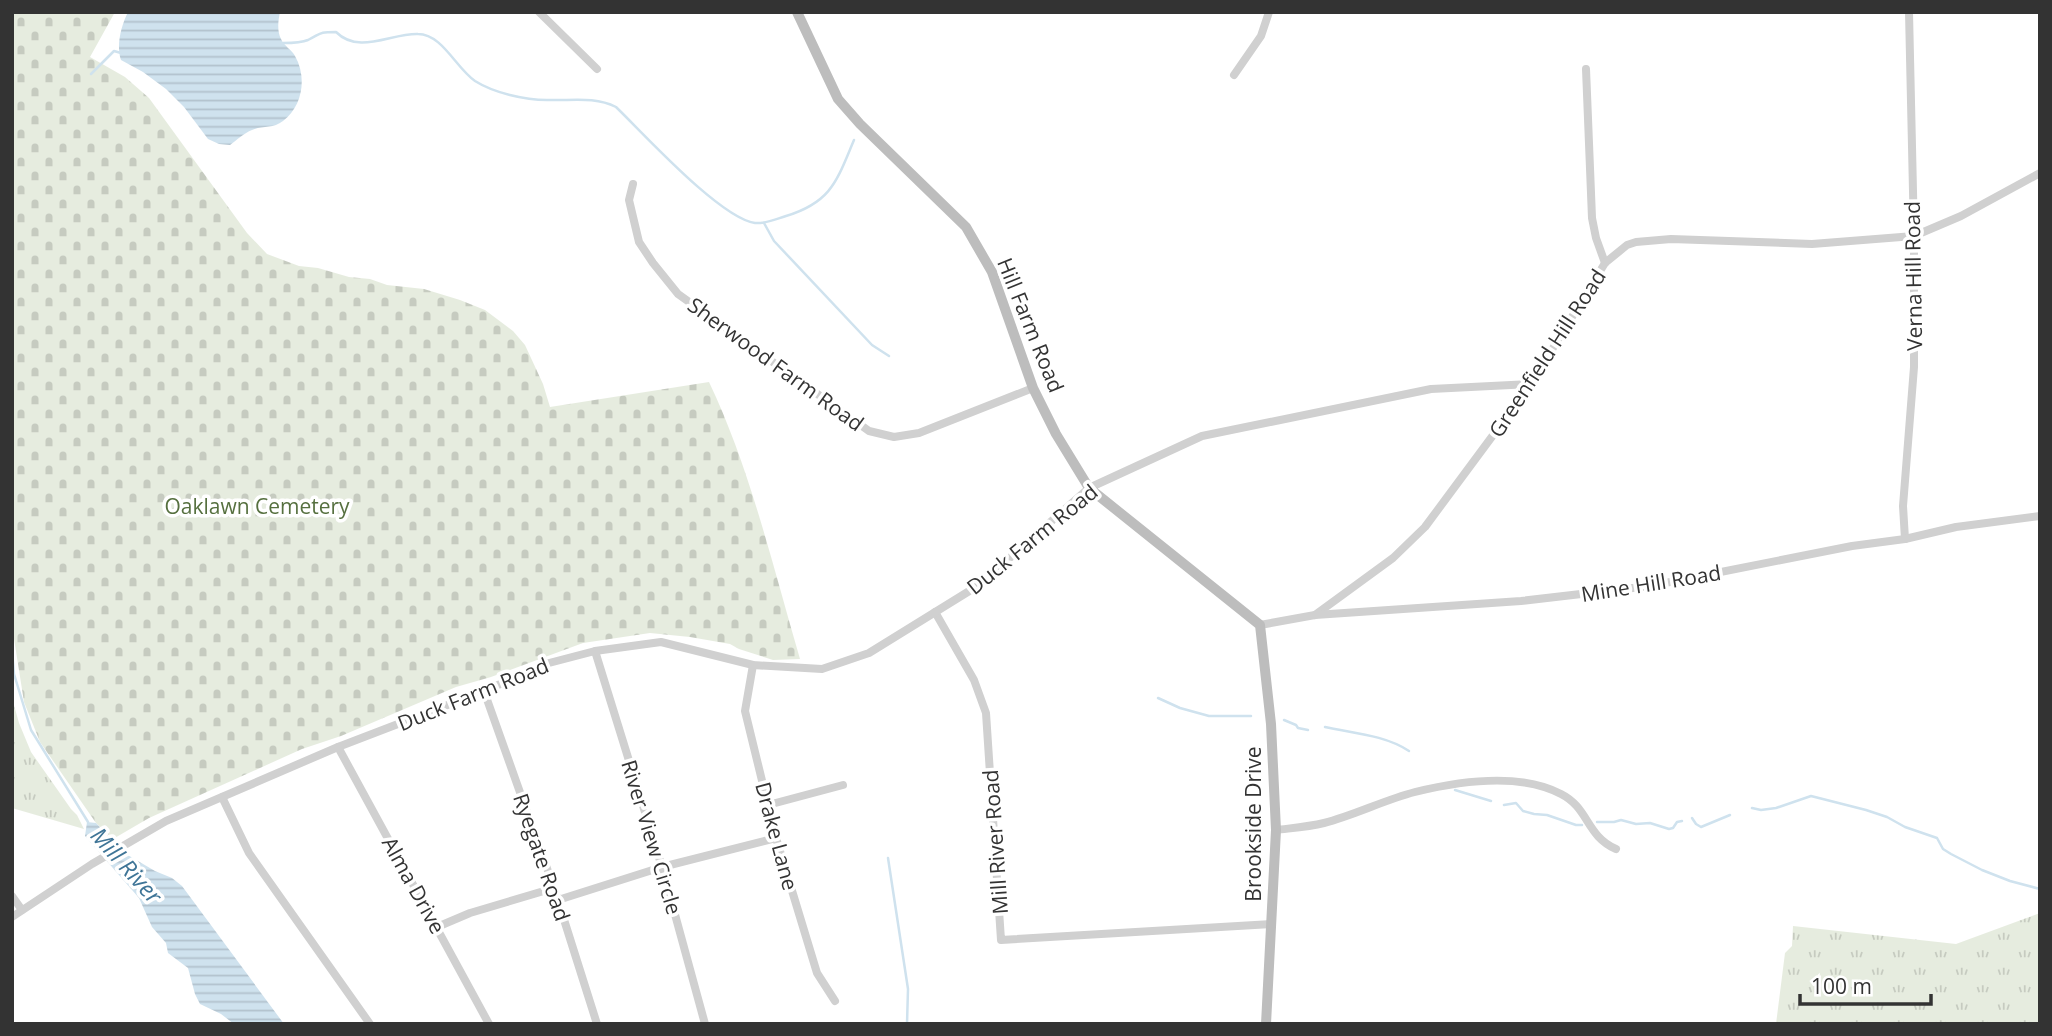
<svg xmlns="http://www.w3.org/2000/svg" width="2052" height="1036" viewBox="0 0 2052 1036" font-family="'Open Sans',sans-serif">
  <defs>
    <pattern id="cemetery-stones" width="16" height="16" patternUnits="userSpaceOnUse" patternTransform="scale(1.75)"><rect width="16" height="16" fill="#e6ecdf"/><path d="M2 7V4a2 2 0 0 1 4 0v3zM10 15v-3a2 2 0 0 1 4 0v3z" fill="#c6cbc0"/></pattern>
    <pattern id="park-tufts" width="24" height="20" patternUnits="userSpaceOnUse" patternTransform="scale(1.75)"><rect width="24" height="20" fill="#e6ecdf"/><path d="M3 7l-1-3M5 7V3M7 7l1-3M15 17l-1-3M17 17v-4M19 17l1-3" fill="none" stroke="#c6cbc0"/></pattern>
    <pattern id="water-rules" width="6" height="5" patternUnits="userSpaceOnUse" patternTransform="scale(1.75)"><rect width="6" height="5" fill="#cfe2ee"/><path d="M0 2.5h6" fill="none" stroke="#b2c2cd"/></pattern>
  </defs>
  <rect width="100%" height="100%" fill="#fff"/>
  <path fill="url(#cemetery-stones)" d="M12,12H115L90,57L125,77L149,98L247,233L267,254L299,266L318,268L349,277L370,279L387,285L424,289L460,300L485,310L513,331L525,345L543,384L550,407L709,382C750,468 773,567 800,659L773,660L739,649L730,644L690,637L650,633L583,643L491,677L456,687L341,736L302,749L149,818L113,839L96,823L40,742L24,702L12,626Z"/>
  <g fill="url(#park-tufts)">
    <polygon points="12,698 19,723 31,752 71,809 77,815 84,829 12,808"/>
    <polygon points="2040,913 2040,1024 1776,1024 1785,953 1792,946 1793,926 1956,944"/>
  </g>
  <g fill="url(#water-rules)">
    <path d="M128,12H280C278,21 277,31 281,39C284,46 292,50 295,56C307,77 303,106 283,121C273,129 263,125 252,130C244,133 237,140 230,145L219,144L208,139L184,107L166,89L143,72L121,60C116,46 121,26 128,12Z"/>
    <polygon points="87,822 96,823 126,854 155,871 172,878 182,886 284,1024 234,1024 221,1014 200,1004 195,994 188,968 168,953 166,943 152,927 139,898 85,836"/>
  </g>
  <g fill="none" stroke-linecap="round" stroke-linejoin="round">
    <g stroke="#cfe2ee" stroke-width="2.5">
      <path d="M283,43C291,43 301,43 308,40C322,33 318,32 336,32C359,55 391,33 418,34C442,34 456,68 475,81C494,93 525,100 547,100C571,101 594,96 616,107C644,134 720,218 755,223C766,224 776,219 786,216C832,202 837,180 854,140"/>
      <polyline points="91,74 114,51 121,53"/>
      <polyline points="764,223 774,241 872,345 889,356"/>
      <polyline points="12,650 14,674 31,730 88,822"/>
      <polyline points="1158,698 1180,708 1209,716 1251,716"/>
      <polyline points="1284,720 1296,725 1298,728 1308,730"/>
      <path d="M1325,727C1352,733 1385,735 1409,751"/>
      <polyline points="1455,790 1491,801"/>
      <polyline points="1504,805 1516,803 1523,811 1534,814 1547,815 1576,825 1582,825"/>
      <polyline points="1752,808 1761,810 1776,808 1811,796 1866,810 1887,817 1905,827 1937,838 1943,849 1951,854 1982,870 2010,881 2040,889"/>
      <polyline points="1692,818 1696,824 1701,827 1730,815"/>
      <polyline points="1597,822 1614,822 1621,820 1636,824 1650,823 1669,829 1673,828 1677,822 1682,821"/>
      <polyline points="888,858 908,989 907,1024"/>
    </g>
    <g stroke="#d0d0d0" stroke-width="8">
      <polyline points="539,12 597,69"/>
      <polyline points="1586,69 1592,218 1596,238 1605,263"/>
      <polyline points="1234,75 1261,36 1269,12"/>
      <polyline points="633,184 629,200 639,242 653,263 678,294 869,431 894,437 919,433 1033,388"/>
      <polyline points="1905,539 1903,506 1914,367 1914,236 1909,12"/>
      <polyline points="935,612 974,680 986,713 1001,940 1272,924"/>
      <polyline points="1315,615 1393,558 1425,527 1531,384 1605,263 1627,245 1636,242 1671,239 1812,244 1914,236 1961,216 2040,173"/>
      <polyline points="1260,625 1315,615 1521,601 1650,586 1852,546 1905,539 1956,527 2040,516"/>
      <polyline points="595,651 662,867 705,1024"/>
      <polyline points="753,665 745,711 776,838 817,973 835,1001"/>
      <polyline points="484,691 554,888 597,1024"/>
      <polyline points="338,747 489,1024"/>
      <polyline points="222,797 249,853 370,1024"/>
      <polyline points="768,805 843,785"/>
      <path d="M1276,830C1292,828 1308,827 1324,823C1355,815 1384,800 1415,792C1460,781 1519,772 1561,794C1589,808 1586,836 1616,849"/>
      <polyline points="12,896 22,910"/>
      <polyline points="558,900 662,867 776,838"/>
      <polyline points="12,917 92,864 166,821 338,747 484,691 549,663 595,651 661,642 753,665 822,669 869,653 979,585 1089,488 1202,436 1431,389 1531,384"/>
      <polyline points="437,927 470,913 554,888"/>
    </g>
    <polyline stroke="#bdbdbd" stroke-width="10" points="797,12 838,99 860,124 966,227 992,272 1033,388 1056,434 1089,488 1260,625 1271,724 1276,830 1266,1024"/>
  </g>
  <g text-anchor="middle" dominant-baseline="central" stroke-width="7" stroke-linejoin="round" paint-order="stroke">
    <g font-size="21" fill="#333" stroke="#fff">
      <text transform="translate(1913 276) rotate(-91)">Verna Hill Road</text>
      <text transform="translate(1031 325) rotate(68)">Hill Farm Road</text>
      <text transform="translate(1547 353) rotate(-57)">Greenfield Hill Road</text>
      <text transform="translate(776 364) rotate(36)">Sherwood Farm Road</text>
      <text transform="translate(1032 539) rotate(-39)">Duck Farm Road</text>
      <text transform="translate(1651 583) rotate(-9)">Mine Hill Road</text>
      <text transform="translate(473 694) rotate(-22)">Duck Farm Road</text>
      <text transform="translate(1253 824) rotate(-90)">Brookside Drive</text>
      <text transform="translate(777 836) rotate(75)">Drake Lane</text>
      <text transform="translate(652 837) rotate(73)">River View Circle</text>
      <text transform="translate(995 842) rotate(-94)">Mill River Road</text>
      <text transform="translate(542 857) rotate(71)">Ryegate Road</text>
      <text transform="translate(414 885) rotate(61)">Alma Drive</text>
    </g>
    <g font-size="21" fill="#56703f" stroke="#fff">
      <text x="257" y="506">Oaklawn Cemetery</text>
    </g>
    <g font-size="23" font-style="italic" fill="#3f7597" stroke="#fff">
      <text transform="translate(127 865) rotate(48)">Mill River</text>
    </g>
  </g>
  <rect width="2052" height="1036" fill="none" stroke="#333333" stroke-width="28"/>
  <path d="M1800 994v10h131v-10" fill="none" stroke="#333333" stroke-width="3.5"/>
  <text x="1811" y="994" font-size="21" fill="#333333" stroke="#ffffff" stroke-width="5" paint-order="stroke">100 m</text>
</svg>
